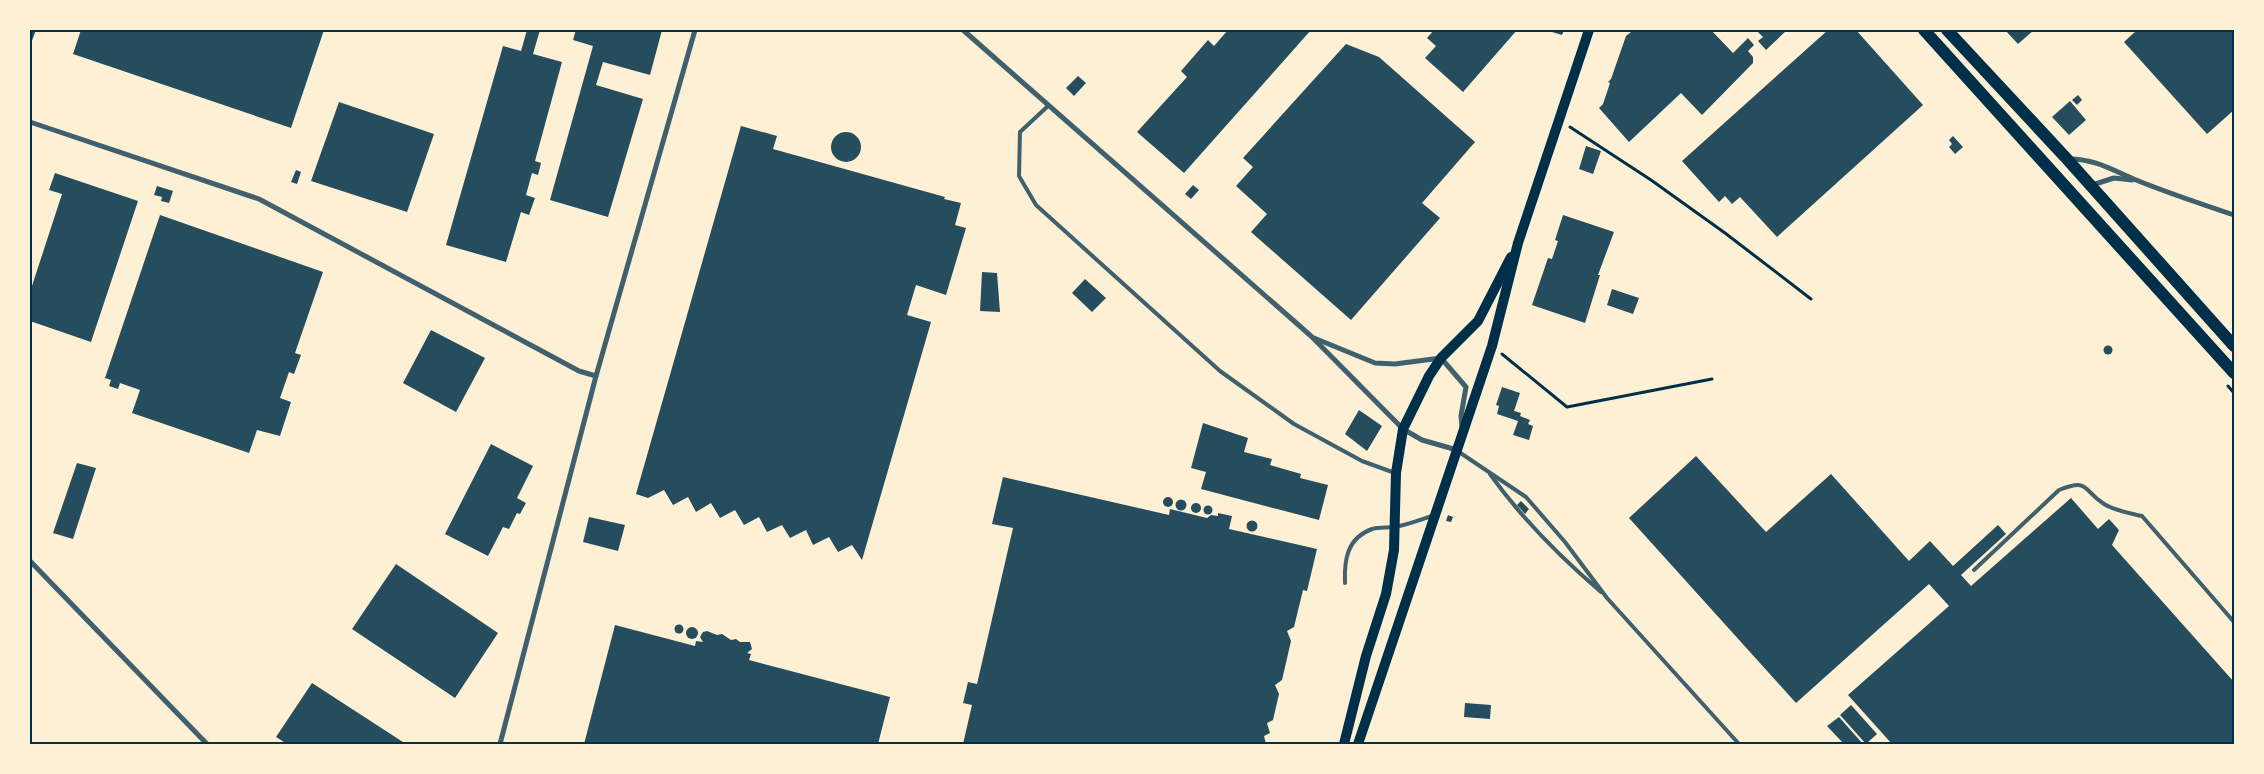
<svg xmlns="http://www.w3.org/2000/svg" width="2264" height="774" viewBox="0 0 2264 774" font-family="'IBM Plex Sans',sans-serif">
  <rect width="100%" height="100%" fill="#fdf0d5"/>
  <g fill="#264d5e">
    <polygon points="30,30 36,30 30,46"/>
    <polygon points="81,30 324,30 291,128 73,54"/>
    <polygon points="527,30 540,30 533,54 562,62 535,161 541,163 538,175 532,173 526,195 535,198 529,215 521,212 506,262 446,245 503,46 521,51"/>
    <polygon points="576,30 662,30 650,75 603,62 596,85 643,99 608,217 550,200 593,46 573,40"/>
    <polygon points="1228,30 1311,30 1184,173 1137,132 1187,77 1181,71 1208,40 1214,46"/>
    <polygon points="1434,30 1517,30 1463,92 1425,58 1436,46 1427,38"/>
    <polygon points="1553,30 1564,30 1562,35 1552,32"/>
    <polygon points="1629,30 1711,30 1733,53 1748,38 1754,45 1748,51 1753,57 1753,63 1702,115 1681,93 1629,142 1599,108 1603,104 1610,83 1608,82 1611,79 1626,36 1631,32"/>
    <polygon points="1756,30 1787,30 1766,50 1758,41 1763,37"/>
    <polygon points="1828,30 1856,30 1923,105 1777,237 1740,197 1732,204 1725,196 1719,202 1682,161"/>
    <polygon points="2005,30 2034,30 2018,44"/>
    <polygon points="2137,30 2234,30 2234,110 2207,134 2124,42"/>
    <polygon points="1346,44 1379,57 1475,142 1422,203 1440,218 1351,320 1251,232 1267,214 1236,186 1253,167 1243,158"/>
    <polygon points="1078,76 1086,83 1074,96 1066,88"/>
    <polygon points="2078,95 2082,100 2077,105 2072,100"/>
    <polygon points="2070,101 2086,120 2069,135 2052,117"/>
    <polygon points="339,102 434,134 407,212 311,181"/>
    <polygon points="741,126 777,136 773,149 945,197 944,199 961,203 955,225 966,228 946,295 916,285 907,315 931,322 862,560 852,545 838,552 829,537 813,545 806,530 790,538 782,525 767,532 759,517 744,525 735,510 720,518 711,503 696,512 688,497 673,505 664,490 648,498 636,494"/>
    <circle cx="846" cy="147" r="15"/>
    <polygon points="1953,136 1963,147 1955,154 1949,147 1952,144 1949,140"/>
    <polygon points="1586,146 1601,151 1593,174 1579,169"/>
    <polygon points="296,170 301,172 297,184 291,182"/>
    <polygon points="55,173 138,201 91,342 30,321 30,292 62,194 49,190"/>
    <polygon points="1193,185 1199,190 1191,199 1185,194"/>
    <polygon points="157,186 173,191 169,203 161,201 162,197 154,195"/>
    <polygon points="160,215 323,272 295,353 301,355 294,374 289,372 280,398 291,402 280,436 257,430 249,453 132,413 140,390 120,383 118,389 109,386 111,380 105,378"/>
    <polygon points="1563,215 1614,232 1598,275 1600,275 1585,323 1532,305 1548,258 1552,259 1558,241 1555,240"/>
    <polygon points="982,272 997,273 1000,312 980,311"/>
    <polygon points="1085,279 1106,298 1092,312 1072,293"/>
    <polygon points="1612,289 1639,298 1633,314 1607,305"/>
    <polygon points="431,330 485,358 456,412 403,383"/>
    <circle cx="2108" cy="350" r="4.5"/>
    <polygon points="1502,387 1520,393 1514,411 1521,413 1520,416 1530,420 1528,424 1533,426 1529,440 1513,435 1518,421 1497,414 1499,406 1496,405"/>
    <polygon points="1359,410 1382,426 1367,451 1345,434"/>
    <polygon points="1203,423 1248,438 1244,452 1272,459 1270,465 1301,474 1300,478 1328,485 1319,520 1201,489 1206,472 1191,468"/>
    <polygon points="491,444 533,466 517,498 526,503 520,514 517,513 509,529 503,527 488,556 445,534"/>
    <polygon points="1696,456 1766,532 1831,474 1909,561 1930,541 1953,566 1998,525 2006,534 1961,575 1971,586 2071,498 2098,529 2109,519 2119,530 2112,545 2234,682 2234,744 1892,744 1848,695 1949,606 1929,584 1796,703 1629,518"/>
    <polygon points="77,463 96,468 73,539 53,533"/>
    <polygon points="1003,477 1169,515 1170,509 1207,518 1211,515 1218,516 1218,513 1232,516 1229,529 1317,549 1307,591 1303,590 1294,627 1287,631 1291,641 1282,680 1275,685 1279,694 1273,720 1267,723 1270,733 1264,736 1266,744 963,744 972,705 963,703 968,682 977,684 1013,528 992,524"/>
    <circle cx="1168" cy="502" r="5"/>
    <circle cx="1181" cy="505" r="5.5"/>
    <polygon points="1521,501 1529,509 1525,514 1517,505"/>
    <circle cx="1196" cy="508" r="5"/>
    <circle cx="1208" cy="510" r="4.5"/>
    <polygon points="1448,515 1453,517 1451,522 1446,521"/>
    <polygon points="589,517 625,525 618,551 583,542"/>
    <circle cx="1252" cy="526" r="5.5"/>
    <polygon points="396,564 498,633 455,698 352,629"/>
    <circle cx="679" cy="629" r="4.5"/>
    <polygon points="615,625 695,646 696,641 703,642 700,637 703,632 707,631 717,635 722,634 731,640 736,639 740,642 750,642 752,649 747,653 751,654 749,660 890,697 878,744 584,744"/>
    <circle cx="692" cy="633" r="6"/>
    <polygon points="312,683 406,744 287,744 276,737"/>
    <polygon points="1465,703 1491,705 1490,719 1464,717"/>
    <polygon points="1851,705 1877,734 1866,744 1840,715"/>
    <polygon points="1839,717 1863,744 1844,744 1827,726"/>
  </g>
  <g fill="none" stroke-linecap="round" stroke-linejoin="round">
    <g stroke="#003049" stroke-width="3">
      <polyline points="1570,127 1651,180 1725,233 1811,299"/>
      <polyline points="1502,354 1567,407 1712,379"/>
      <polyline points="2228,386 2234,393"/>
    </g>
    <g stroke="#3f606c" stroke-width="4">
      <polyline points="1048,106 1020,132 1019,176 1036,205 1220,371 1294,424 1362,461 1395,473"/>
      <polyline points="1459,452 1526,497 1565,542 1607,598 1739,744"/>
      <path d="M1490,474C1522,519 1559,556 1601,592"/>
      <path d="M1974,570L2059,490C2090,478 2082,490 2104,504C2115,511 2129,513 2142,516L2234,622"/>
      <path d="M1345,583C1344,560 1347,538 1372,529C1379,527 1387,528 1395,527C1407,525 1420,520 1432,516"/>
    </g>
    <g stroke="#3f606c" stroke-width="5">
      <polyline points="963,30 1311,336 1403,429 1422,440 1457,450"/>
      <polyline points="30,122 259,199 579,371 596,376"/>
      <path d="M2070,159C2095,159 2114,171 2136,180C2168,193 2201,204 2234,215"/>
      <polyline points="2092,185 2114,178 2132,180"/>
      <polyline points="1314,338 1375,363 1395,364 1441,358 1466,387 1461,416 1462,427"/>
      <polyline points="30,561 207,744"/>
      <polyline points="500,744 596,376 695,30"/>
    </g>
    <g stroke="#003049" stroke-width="10">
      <polyline points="1344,744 1366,656 1386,594 1394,550 1396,473 1403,429 1429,376 1441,358 1478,321 1511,257"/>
      <polyline points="1358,744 1492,346 1518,243 1589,30"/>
    </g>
    <g stroke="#003049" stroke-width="12">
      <polyline points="1924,30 2234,373"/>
      <polyline points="1947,30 2067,159 2234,346"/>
    </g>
  </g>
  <rect width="2264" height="774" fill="none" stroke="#fdf0d5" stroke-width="62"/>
  <rect x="31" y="31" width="2202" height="712" fill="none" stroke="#003049" stroke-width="2"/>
</svg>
